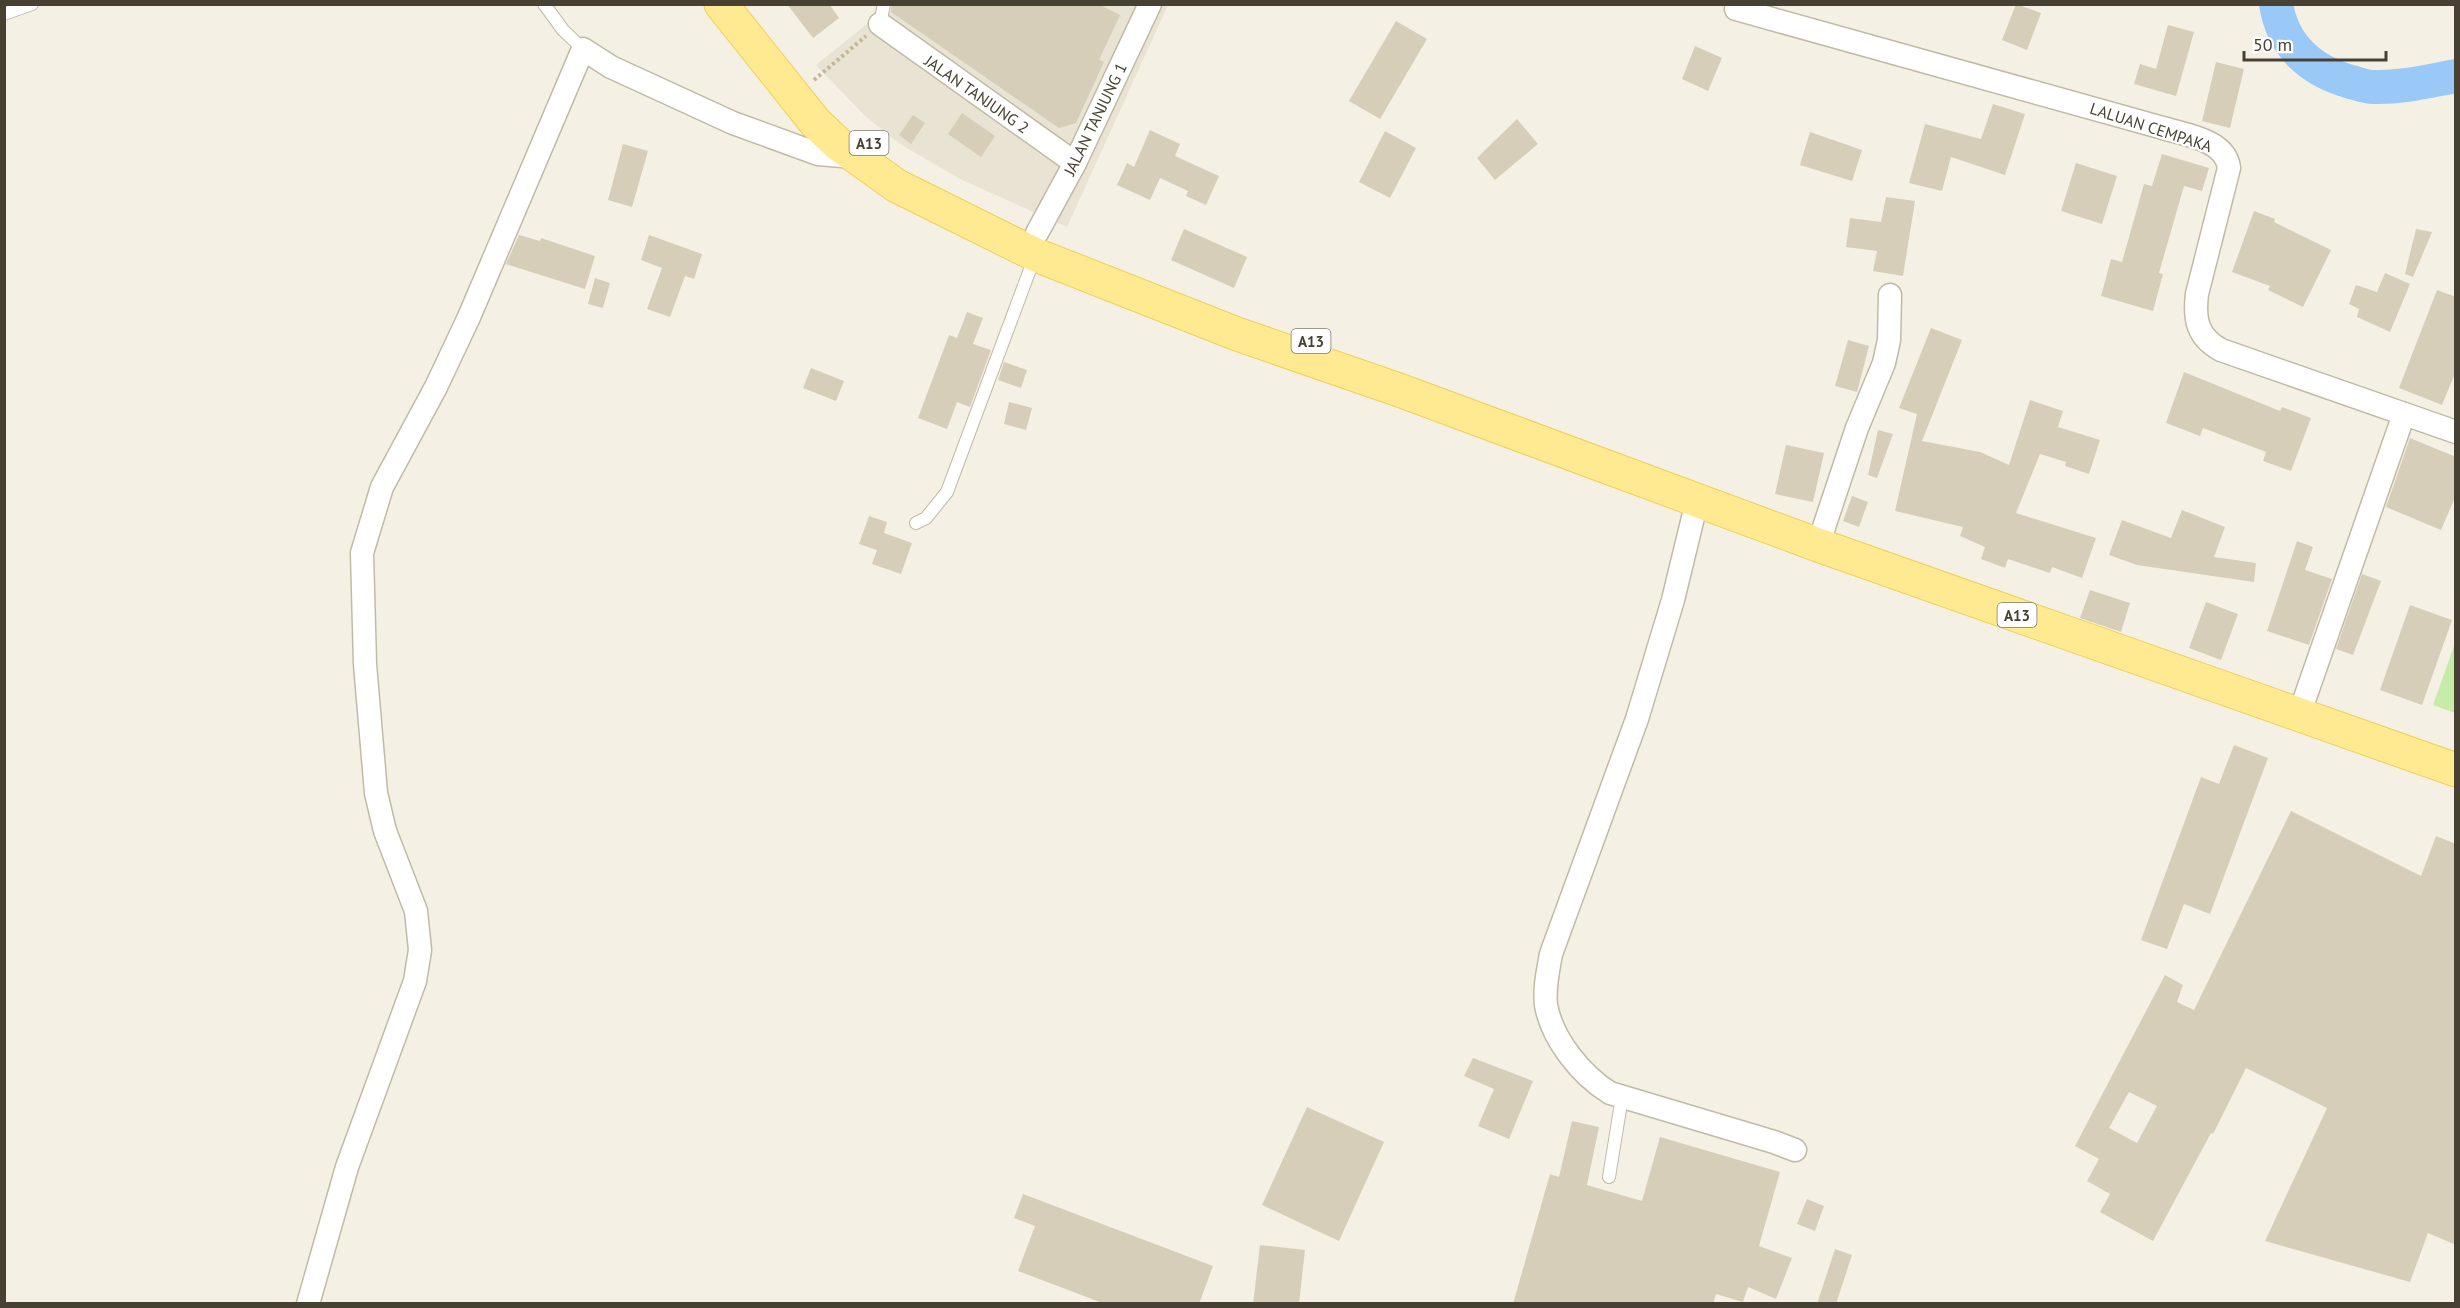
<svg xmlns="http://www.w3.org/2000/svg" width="2460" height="1308" viewBox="0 0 2460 1308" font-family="'PT Sans',sans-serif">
  <rect width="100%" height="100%" fill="#f4f1e4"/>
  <polygon fill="#e8e3d2" points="876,5 1168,5 1067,227 962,180 900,144 865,116 816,65 873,19"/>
  <polygon fill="#c7eca9" points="2455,643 2455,713 2433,705"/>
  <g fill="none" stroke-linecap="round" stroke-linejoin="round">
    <path stroke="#9ac8f7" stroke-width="34" d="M2276,4C2283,47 2311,71 2351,82C2358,84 2366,87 2373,87C2401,88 2429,81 2456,76"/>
  </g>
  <g fill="#d6ceb9" fill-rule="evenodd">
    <polygon points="787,4 829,4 839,18 813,38"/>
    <polygon points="892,4 1098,4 1120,15 1099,60 1104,62 1076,123 1059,128 891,12"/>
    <polygon points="2016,4 2041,13 2027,50 2002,40"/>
    <polygon points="1396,21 1427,39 1380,119 1349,101"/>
    <polygon points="2168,25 2194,32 2176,96 2134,84 2140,64 2156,69"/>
    <polygon points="1695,46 1722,58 1708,91 1682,79"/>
    <polygon points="2216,62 2244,69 2230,128 2202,121"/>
    <polygon points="1993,104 2025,114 2005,175 1951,157 1942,191 1909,183 1925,124 1981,139"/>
    <polygon points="962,113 995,136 981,157 948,134"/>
    <polygon points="913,115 925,123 911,144 899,135"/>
    <polygon points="1517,119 1538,144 1495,180 1477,158"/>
    <polygon points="1150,130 1180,144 1175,156 1219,176 1206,205 1186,196 1188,191 1160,178 1150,200 1117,185 1127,163 1134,167"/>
    <polygon points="1385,131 1416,148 1390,198 1359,182"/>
    <polygon points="1810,132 1862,150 1852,181 1800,165"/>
    <polygon points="623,144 648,151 632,207 608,200"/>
    <polygon points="2162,154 2209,168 2202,191 2184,186 2159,273 2163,274 2153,311 2101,296 2111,259 2122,262 2144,184 2152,186"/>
    <polygon points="2076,163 2117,176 2102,224 2061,211"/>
    <polygon points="1886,197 1915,201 1903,276 1873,271 1877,251 1846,247 1850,218 1881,222"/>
    <polygon points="2254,211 2275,219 2274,222 2331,250 2303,307 2268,290 2270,286 2232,272"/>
    <polygon points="1184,229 1247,257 1234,288 1171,260"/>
    <polygon points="2416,229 2432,232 2413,277 2405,274"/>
    <polygon points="519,235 540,241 541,238 595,256 585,289 506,264"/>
    <polygon points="649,235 702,254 694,279 685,276 670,317 647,309 662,268 641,260"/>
    <polygon points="2385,273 2410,284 2390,332 2357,317 2359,309 2349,304 2356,285 2377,292"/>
    <polygon points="595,278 610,283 603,308 588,304"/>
    <polygon points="2437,290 2456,297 2456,371 2442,405 2399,388"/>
    <polygon points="967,312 983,318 973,344 991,350 970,407 957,402 947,429 918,418 949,335 957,338"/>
    <polygon points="1931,328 1962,340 1922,441 1980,452 2009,465 2030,400 2063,411 2058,427 2100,440 2089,474 2065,466 2066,462 2040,454 2016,513 2096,538 2082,578 2052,567 2050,573 2008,559 2005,568 1981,559 1985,547 1960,536 1963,527 1895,511 1917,414 1899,408"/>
    <polygon points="1848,340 1869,346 1857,392 1835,386"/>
    <polygon points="1004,362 1027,370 1021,388 998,380"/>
    <polygon points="811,368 844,381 836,401 803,388"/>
    <polygon points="2184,372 2280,411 2282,407 2311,418 2291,471 2263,461 2266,452 2203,428 2200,436 2166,423"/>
    <polygon points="1009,402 1032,408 1026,430 1004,424"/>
    <polygon points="1878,430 1893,434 1877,478 1868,475"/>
    <polygon points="2410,438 2456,457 2456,495 2441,530 2386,507"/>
    <polygon points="1786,445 1824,453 1813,502 1775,494"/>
    <polygon points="1852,496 1868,502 1859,527 1843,521"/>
    <polygon points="2182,510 2225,527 2214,557 2256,563 2254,582 2137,565 2109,555 2122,520 2171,538"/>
    <polygon points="869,516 887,522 884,533 912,543 901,574 872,564 877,550 859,544"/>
    <polygon points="2297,541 2313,547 2305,570 2332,579 2309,645 2267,631"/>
    <polygon points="2362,574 2381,581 2353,655 2336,649"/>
    <polygon points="2090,590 2130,603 2121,632 2080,618"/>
    <polygon points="2206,602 2238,614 2221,660 2189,648"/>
    <polygon points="2410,605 2452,620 2422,705 2380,690"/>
    <polygon points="2234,745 2268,758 2210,914 2184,904 2167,949 2141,940 2201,777 2219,784"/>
    <path d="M2291,811L2421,876L2436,836L2456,844V1245L2428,1233L2410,1282L2265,1241L2327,1108L2246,1068L2213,1134L2211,1133L2153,1241L2100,1212L2110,1194L2087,1181L2099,1159L2075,1146L2165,975L2183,985L2177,1002L2194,1010ZM2129,1092L2157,1106L2137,1143L2109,1128Z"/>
    <polygon points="1473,1058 1533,1081 1509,1139 1478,1126 1494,1089 1464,1076"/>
    <polygon points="1307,1107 1384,1142 1339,1241 1262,1205"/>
    <polygon points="1572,1121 1599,1127 1587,1185 1642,1201 1660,1137 1780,1172 1759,1246 1792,1258 1776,1299 1748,1287 1743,1302 1716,1294 1713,1304 1513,1304 1550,1174 1559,1177"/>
    <polygon points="1023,1194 1213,1266 1199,1304 1105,1304 1018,1271 1035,1226 1014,1218"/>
    <polygon points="1807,1199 1824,1206 1815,1231 1797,1224"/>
    <polygon points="1260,1245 1305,1250 1299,1304 1253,1304"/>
    <polygon points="1835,1249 1852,1255 1836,1304 1817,1304"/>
  </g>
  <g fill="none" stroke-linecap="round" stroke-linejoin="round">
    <g stroke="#c0baa6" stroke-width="14">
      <g id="lane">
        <polyline points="544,4 563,30 583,49"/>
        <polyline points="4,14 32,4"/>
        <polyline points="880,24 884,4"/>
        <polyline points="916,523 926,518 947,492 1035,256"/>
        <polyline points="1609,1177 1622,1097"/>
      </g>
    </g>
    <g stroke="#c0baa6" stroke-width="25">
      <g id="street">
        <path d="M1736,9L2163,128C2186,135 2226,140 2229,168L2197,294C2194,319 2197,337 2221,350L2456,432"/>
        <polyline points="880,24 1075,163"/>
        <polyline points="1037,233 1075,163 1150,4"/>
        <path d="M1697,501L1673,600L1637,719L1551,954C1548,971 1544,988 1546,1005C1552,1039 1581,1075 1610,1093L1774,1142L1795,1150"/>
        <polyline points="1818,545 1857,428 1884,363 1889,340 1890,295"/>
        <polyline points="2299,715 2404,414"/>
        <polyline points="308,1304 347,1167 415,981 420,950 416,911 385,831 376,793 365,664 362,553 382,487 436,387 469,317 583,49 611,67 733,123 818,154 854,157"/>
      </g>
    </g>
    <g stroke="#efd057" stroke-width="35">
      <polyline id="primary" points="721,4 815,122 838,144 897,186 1036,255 1237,334 1399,390 1818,545 2456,770"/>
    </g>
    <polyline stroke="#c3b896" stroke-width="4" stroke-dasharray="3 3" stroke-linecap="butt" points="814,80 866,36"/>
    <use href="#lane" stroke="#fff" stroke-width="12"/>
    <use href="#street" stroke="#fff" stroke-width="22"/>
    <use href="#primary" stroke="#ffea92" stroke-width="33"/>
  </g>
  <g text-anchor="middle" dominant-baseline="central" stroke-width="4.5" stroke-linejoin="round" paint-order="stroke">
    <g fill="#fff" stroke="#7e7a70" stroke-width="1.5">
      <rect x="849.5" y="131" width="39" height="24" rx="4.5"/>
      <rect x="1291.5" y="329" width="39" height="24" rx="4.5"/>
      <rect x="1997.5" y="603" width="39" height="24" rx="4.5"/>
    </g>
    <g font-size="15" font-weight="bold" fill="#474133">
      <text x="869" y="143">A13</text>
      <text x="1311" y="341">A13</text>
      <text x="2017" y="615">A13</text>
    </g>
    <g font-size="16" fill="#474133" stroke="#fff">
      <text transform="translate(977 94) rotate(35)">JALAN TANJUNG 2</text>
      <text transform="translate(1095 119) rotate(-64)">JALAN TANJUNG 1</text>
      <text transform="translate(2151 127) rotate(18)">LALUAN CEMPAKA</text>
    </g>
  </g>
  <rect width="2460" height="1308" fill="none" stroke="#474133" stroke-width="12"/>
  <path d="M2244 51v9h142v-9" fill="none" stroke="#474133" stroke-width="3"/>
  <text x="2253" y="51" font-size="18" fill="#474133" stroke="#ffffff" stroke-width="4.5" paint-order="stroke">50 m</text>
</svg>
